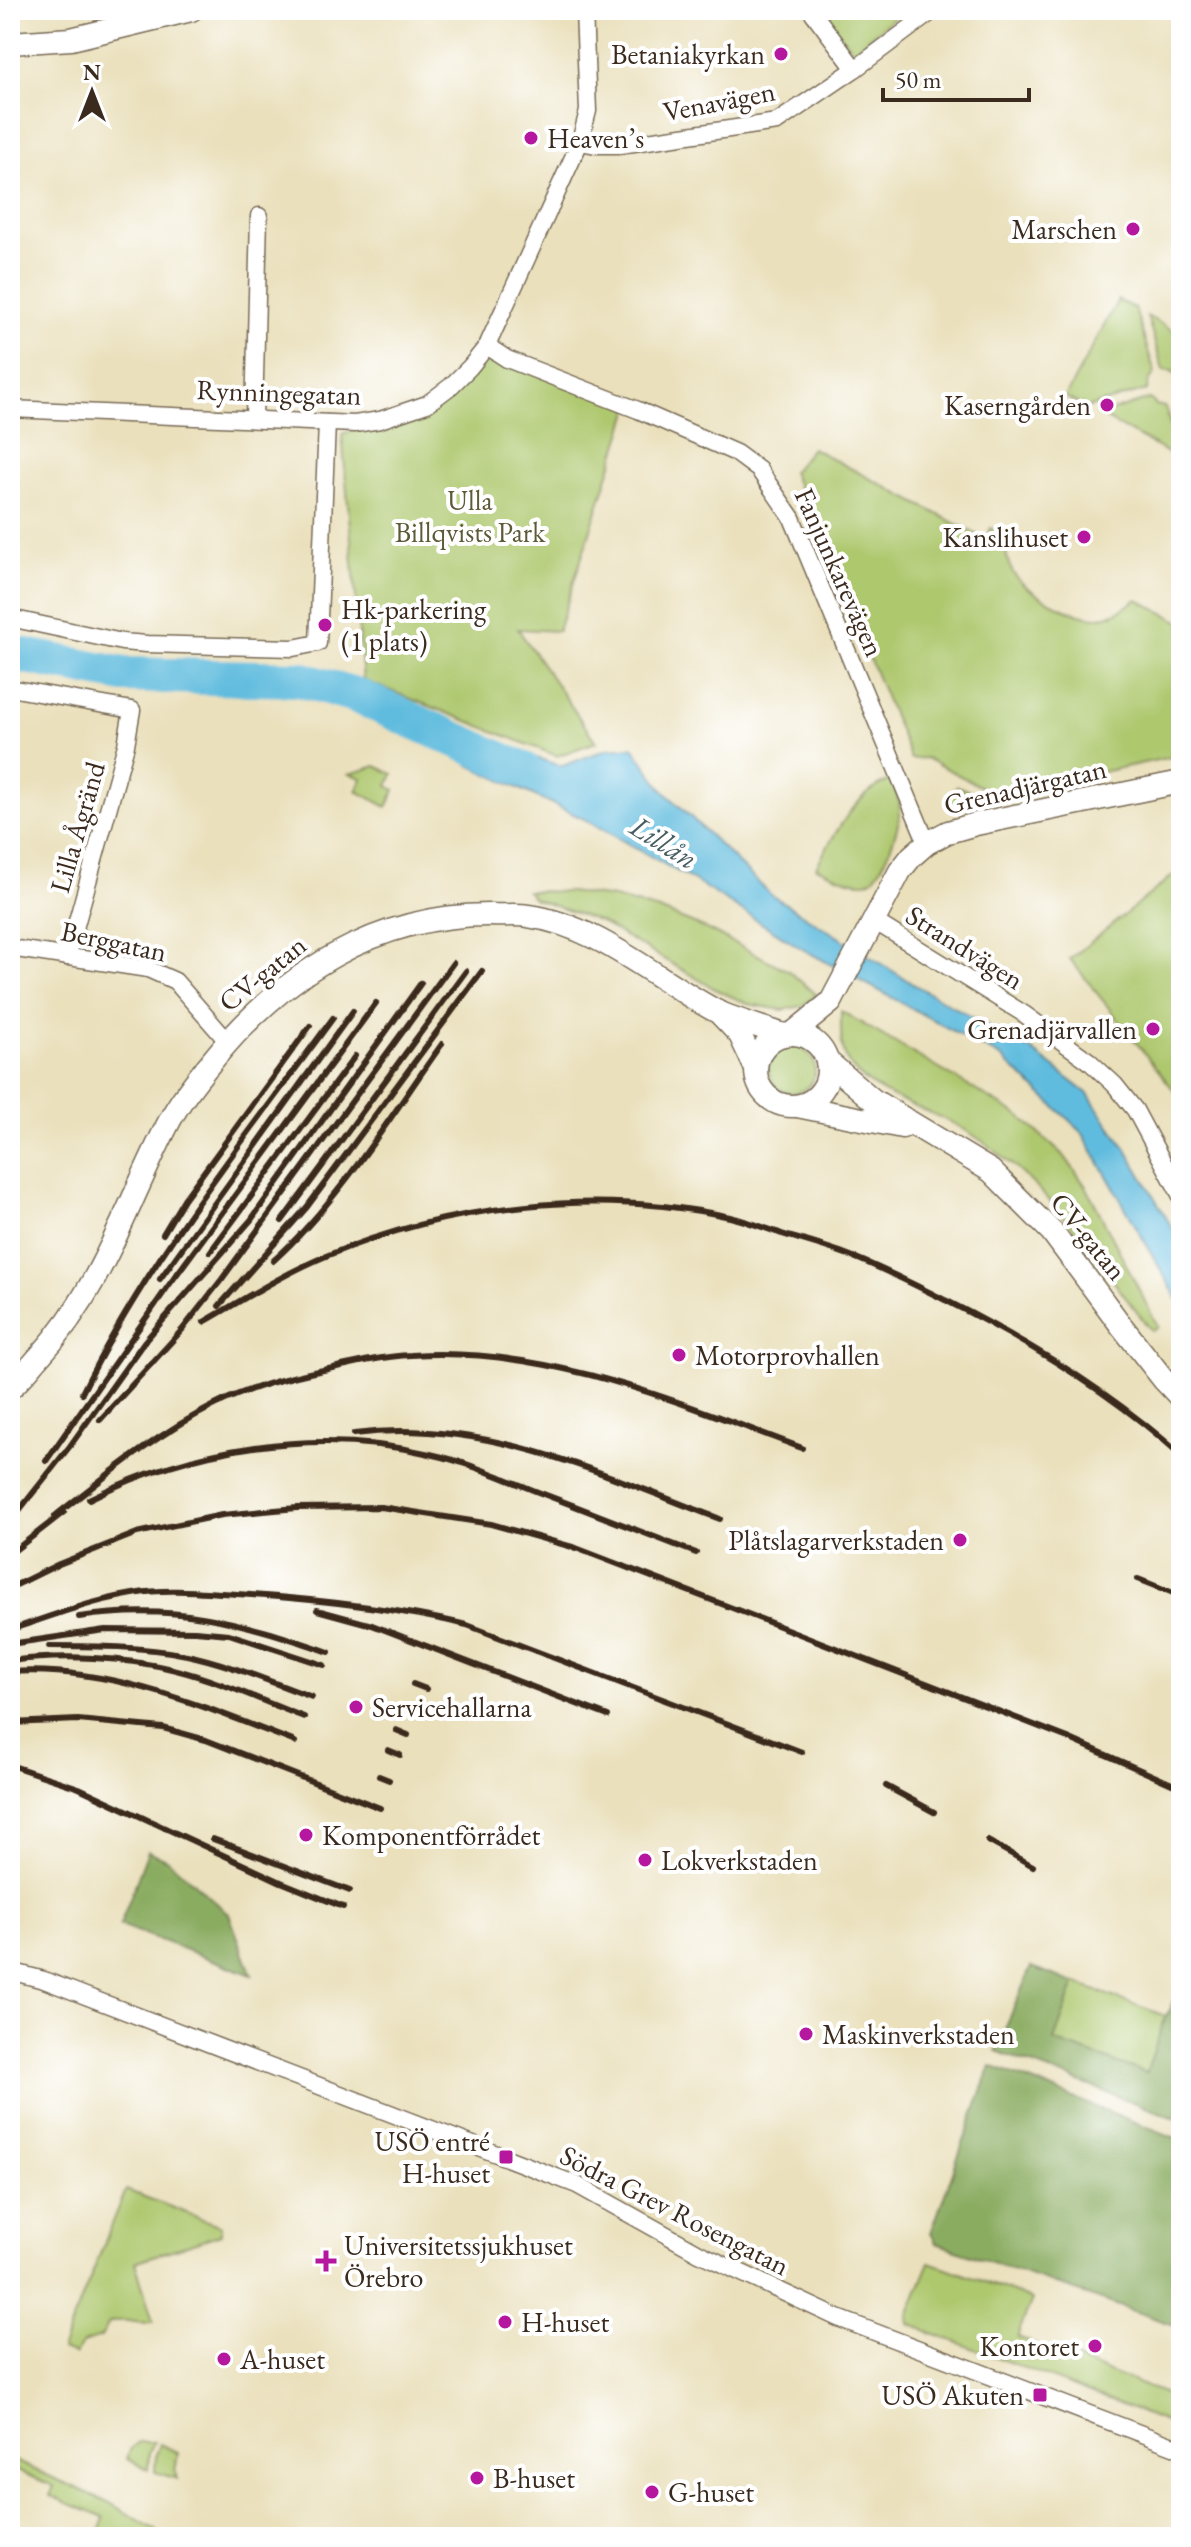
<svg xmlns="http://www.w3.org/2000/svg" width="1191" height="2547" viewBox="0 0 1191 2547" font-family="'EB Garamond',serif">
  <rect width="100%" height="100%" fill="#fff"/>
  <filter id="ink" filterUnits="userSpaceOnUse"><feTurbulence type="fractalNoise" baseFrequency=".0125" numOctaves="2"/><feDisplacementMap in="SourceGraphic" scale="16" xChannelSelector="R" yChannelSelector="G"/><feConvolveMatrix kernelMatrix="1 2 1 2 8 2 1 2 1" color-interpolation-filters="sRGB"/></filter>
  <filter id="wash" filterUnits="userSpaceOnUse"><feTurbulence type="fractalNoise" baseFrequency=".006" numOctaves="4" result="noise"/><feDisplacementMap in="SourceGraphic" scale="32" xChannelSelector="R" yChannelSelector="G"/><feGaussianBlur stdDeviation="1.8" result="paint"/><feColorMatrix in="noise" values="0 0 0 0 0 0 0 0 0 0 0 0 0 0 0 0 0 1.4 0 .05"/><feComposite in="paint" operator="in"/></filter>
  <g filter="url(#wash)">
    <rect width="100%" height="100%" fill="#eae0bc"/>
    <g fill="#aec86e" stroke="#747946" stroke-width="2">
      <polygon points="823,10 904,10 853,50 827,20"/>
      <polygon points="1118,300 1135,309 1155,373 1149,381 1147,390 1086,408 1065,397"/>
      <polygon points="1147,316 1181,335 1181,379 1172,371 1163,370"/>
      <polygon points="494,354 632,402 558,631 518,629 596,742 557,756 363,680 342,434 424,405"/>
      <polygon points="1150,399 1156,405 1165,407 1181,460 1099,415"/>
      <path d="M812,448L985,539L991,528L1005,535C1006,550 1006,565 1016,577C1032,596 1085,624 1110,615C1119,612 1129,605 1137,599L1181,622V755L1060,781L987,790L926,758L911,759L792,472Z"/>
      <polygon points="376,766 393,774 388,786 395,790 387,807 357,791 362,778 350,774"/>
      <path d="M890,780C895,790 900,799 900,810C900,826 882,881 865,882C850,883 830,873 816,867C835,834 853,795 890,780Z"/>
      <polygon points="957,786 989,799 989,802 963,807 947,803"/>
      <polygon points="1181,869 1181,1099 1070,959"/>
      <polygon points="527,891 569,892 614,898 659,910 704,928 789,971 816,995 802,1006 783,1010 748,1004 717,990 598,921 535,899"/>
      <path d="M841,1011L1021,1117L1065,1157L1087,1188L1158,1327L1152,1331C1107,1276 1060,1202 1005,1159C991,1147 976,1136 960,1127C930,1110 874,1095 853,1069C839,1053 841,1032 841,1011Z"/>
      <circle cx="792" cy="1070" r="23"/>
      <polygon points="1075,1983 1166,2016 1147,2073 1053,2041"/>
      <path d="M126,2190L221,2226V2234L135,2262L153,2321C136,2327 130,2316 109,2323L101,2337L83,2343L75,2355L61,2350Z"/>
      <polygon points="930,2262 1032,2299 1017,2337 1181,2400 1181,2428 909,2324 908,2315"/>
      <polygon points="139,2442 154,2442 149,2453 148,2470 127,2459 131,2448"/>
      <polygon points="160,2444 178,2453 175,2472 177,2479 155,2472 156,2455"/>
      <polygon points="10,2459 108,2502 157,2531 155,2537 98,2537 105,2518 50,2496 54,2486 10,2468"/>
    </g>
    <g fill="#8aac61" stroke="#626b40" stroke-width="2">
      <polygon points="148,1851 168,1860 229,1914 252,1975 120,1925"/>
      <polygon points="1031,1967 1075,1983 1054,2041 1146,2073 1166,2016 1181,1986 1181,2120 996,2051"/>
      <polygon points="991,2066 1181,2140 1181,2316 1177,2326 936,2243 931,2233"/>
    </g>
    <polygon fill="#60bcde" stroke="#4e737e" stroke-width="2" points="633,747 663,790 770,894 915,985 1031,1050 1087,1093 1127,1150 1181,1243 1181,1305 1082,1132 1001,1057 804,950 696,882 582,818 469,765 482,750 514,757 530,756 562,766 608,749"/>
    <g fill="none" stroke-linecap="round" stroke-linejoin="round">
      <polyline stroke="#60bcde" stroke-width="36" points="10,653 124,675 299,679 355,695 524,770"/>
    </g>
  </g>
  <g filter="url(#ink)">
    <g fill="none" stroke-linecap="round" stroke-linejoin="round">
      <g stroke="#786a55" stroke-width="19">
        <g id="minor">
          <polyline points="811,10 855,69"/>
          <polyline points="580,142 596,145 620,145 777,122 855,69 934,10"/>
          <polyline points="487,346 507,359 638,410 736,453 759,470 792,518 927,843"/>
          <polyline points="10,409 355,424 380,420 427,404 451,386 470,367 487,346 580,142 588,111 584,10"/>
          <polyline points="254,418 259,216"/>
          <polyline points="10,618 122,642 147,644 293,648 318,643 327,423"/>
          <polyline points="10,688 132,710 126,745 67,957"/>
          <polyline points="874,921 1024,1014 1089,1061 1115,1085 1135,1110 1181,1196"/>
          <polyline points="10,948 148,969 175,981 228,1042"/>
          <polyline points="10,1971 44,1980 577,2185 699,2253 838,2318 1181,2449"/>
        </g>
      </g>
      <g stroke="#786a55" stroke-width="25">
        <g id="tertiary">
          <polyline points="10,43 71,39 191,10"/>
          <polyline points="721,1015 740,1035 756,1069"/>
          <polyline points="792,1034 831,1002 900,871 912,856 927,843 948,832 976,824 1181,782"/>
          <circle cx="792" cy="1070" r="36"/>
          <polyline points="827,1061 873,1100 991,1171 1052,1232 1120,1324 1164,1380 1181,1398"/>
          <polyline points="797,1106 902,1127"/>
          <path d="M10,1388C21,1379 30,1367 39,1357C105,1284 126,1204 170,1120C181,1099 197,1079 212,1061C282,974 377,914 491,915C503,916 516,914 528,916C598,925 655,979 716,1011C737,1021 762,1027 784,1035"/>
        </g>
      </g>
      <use href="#minor" stroke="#fff" stroke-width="16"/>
      <use href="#tertiary" stroke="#fff" stroke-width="22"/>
      <g stroke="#3b2a1e" stroke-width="6">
        <polyline points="282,1221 466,971"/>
        <polyline points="163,1234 184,1199 310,1026"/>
        <polyline points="210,1252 355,1056"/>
        <path d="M273,1261C337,1204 392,1114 442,1044"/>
        <polyline points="160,1279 353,1011"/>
        <polyline points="219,1306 307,1207 482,971"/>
        <path d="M204,1322C244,1299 283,1274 326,1256C451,1204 597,1188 730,1217C747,1221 765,1228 782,1234C805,1241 828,1247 851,1256C884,1269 917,1286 949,1302C1032,1344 1112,1393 1181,1455"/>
        <path d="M82,1393C149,1258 244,1140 333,1018"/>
        <polyline points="100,1420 182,1330 222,1279 453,963"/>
        <path d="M354,1434C483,1417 602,1474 720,1519"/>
        <polyline points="46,1461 169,1285 376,1003"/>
        <path d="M89,1499C192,1447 316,1427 430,1454C467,1462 503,1478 538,1492C591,1512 644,1533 696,1553"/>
        <path d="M55,1516C106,1476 155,1435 213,1406C249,1387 289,1377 328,1369C355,1363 384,1356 411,1355C548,1346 677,1402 802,1448"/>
        <polyline points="10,1522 70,1446 144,1342 251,1220 421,983"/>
        <polyline points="10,1554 64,1512"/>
        <polyline points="1138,1579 1181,1596"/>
        <polyline points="10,1588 59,1564 137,1533 222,1515 297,1508 381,1507 491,1524 576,1548 727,1606 1068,1738 1181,1788"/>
        <polyline points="317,1610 372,1625 608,1716"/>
        <path d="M79,1617C176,1603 238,1621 329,1652"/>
        <path d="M10,1630C50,1616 91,1601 133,1594C166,1588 203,1592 237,1594C314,1599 391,1607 467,1625L802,1752"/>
        <polyline points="10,1644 105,1630 195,1631 229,1634 324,1665"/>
        <path d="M49,1646C96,1646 141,1646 187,1655C230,1664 270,1682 312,1697"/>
        <path d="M10,1661C64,1654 123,1657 176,1670C220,1681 262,1701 304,1717"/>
        <path d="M10,1672C108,1665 205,1707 295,1742"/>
        <polyline points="413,1684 426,1689"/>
        <polyline points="10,1723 78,1720 163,1728 206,1740 380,1808"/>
        <polyline points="396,1730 408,1735"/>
        <polyline points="388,1750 400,1755"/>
        <polyline points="10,1765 79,1788 281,1882 343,1907"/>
        <polyline points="379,1776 389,1780"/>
        <polyline points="886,1786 934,1812"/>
        <polyline points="213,1839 350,1891"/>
        <polyline points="988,1841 1033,1866"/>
      </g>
    </g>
  </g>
  <g fill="#b5179e" stroke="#fff" stroke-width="3">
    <circle cx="781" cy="54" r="8"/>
    <circle cx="531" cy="138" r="8"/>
    <circle cx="1133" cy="229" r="8"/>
    <circle cx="1107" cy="405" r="8"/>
    <circle cx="1084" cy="537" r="8"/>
    <circle cx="325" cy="625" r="8"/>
    <circle cx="1153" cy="1029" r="8"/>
    <circle cx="679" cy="1355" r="8"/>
    <circle cx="960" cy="1540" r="8"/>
    <circle cx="356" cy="1707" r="8"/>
    <circle cx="306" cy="1835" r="8"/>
    <circle cx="645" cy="1860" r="8"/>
    <circle cx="806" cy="2034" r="8"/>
    <rect x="498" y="2149" width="16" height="16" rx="4"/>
    <path d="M322 2249h8v8h8v8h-8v8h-8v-8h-8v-8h8z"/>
    <circle cx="505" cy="2322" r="8"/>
    <circle cx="1095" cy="2346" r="8"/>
    <circle cx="224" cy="2359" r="8"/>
    <rect x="1032" y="2387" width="16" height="16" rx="4"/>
    <circle cx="477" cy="2478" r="8"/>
    <circle cx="652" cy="2492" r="8"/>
  </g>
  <g text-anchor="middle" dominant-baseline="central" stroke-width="8" stroke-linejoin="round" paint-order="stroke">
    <g font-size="28" fill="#3b2a1e" stroke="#fff" text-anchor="start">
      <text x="765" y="54" text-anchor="end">Betaniakyrkan</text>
      <text x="547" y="138">Heaven’s</text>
      <text x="1117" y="229" text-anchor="end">Marschen</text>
      <text x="1091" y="405" text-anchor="end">Kaserngården</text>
      <text x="1068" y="537" text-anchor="end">Kanslihuset</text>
      <text x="341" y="609">Hk-parkering<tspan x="341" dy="32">(1 plats)</tspan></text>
      <text x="1137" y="1029" text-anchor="end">Grenadjärvallen</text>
      <text x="695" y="1355">Motorprovhallen</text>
      <text x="944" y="1540" text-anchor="end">Plåtslagarverkstaden</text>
      <text x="372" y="1707">Servicehallarna</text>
      <text x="322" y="1835">Komponentförrådet</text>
      <text x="661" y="1860">Lokverkstaden</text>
      <text x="822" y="2034">Maskinverkstaden</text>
      <text x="490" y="2141" text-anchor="end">USÖ entré<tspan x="490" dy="32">H-huset</tspan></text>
      <text x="344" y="2245">Universitetssjukhuset<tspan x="344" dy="32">Örebro</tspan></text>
      <text x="521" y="2322">H-huset</text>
      <text x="1079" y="2346" text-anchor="end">Kontoret</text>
      <text x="240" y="2359">A-huset</text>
      <text x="1024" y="2395" text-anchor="end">USÖ Akuten</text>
      <text x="493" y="2478">B-huset</text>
      <text x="668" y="2492">G-huset</text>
    </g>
    <g font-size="28" fill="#3b2a1e" stroke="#fff">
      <text transform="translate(719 101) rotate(-11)">Venavägen</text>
      <text transform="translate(279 392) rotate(2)">Rynningegatan</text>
      <text transform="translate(840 572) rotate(66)">Fanjunkarevägen</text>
      <text transform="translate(1025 786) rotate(-13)">Grenadjärgatan</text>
      <text transform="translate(77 827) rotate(-74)">Lilla Ågränd</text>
      <text transform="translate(114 941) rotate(12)">Berggatan</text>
      <text transform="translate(965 947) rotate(32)">Strandvägen</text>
      <text transform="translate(262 973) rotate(-39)">CV-gatan</text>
      <text transform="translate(1089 1236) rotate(51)">CV-gatan</text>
      <text transform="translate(675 2210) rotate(27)">Södra Grev Rosengatan</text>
    </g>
    <g font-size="28" fill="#5e5936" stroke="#fff">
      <text x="470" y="500">Ulla<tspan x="470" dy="32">Billqvists Park</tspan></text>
    </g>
    <g font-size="30" font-style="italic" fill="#485d61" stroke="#fff">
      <text transform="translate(664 842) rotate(32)">Lillån</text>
    </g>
  </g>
  <rect width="1191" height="2547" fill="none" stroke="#fff" stroke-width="40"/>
  <g transform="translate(92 92)" stroke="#ffffff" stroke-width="6" paint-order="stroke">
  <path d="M0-6L14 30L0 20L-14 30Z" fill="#3b2a1e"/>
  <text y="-12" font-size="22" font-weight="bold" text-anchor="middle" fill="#3b2a1e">N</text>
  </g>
  <path d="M883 88v12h146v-12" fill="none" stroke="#3b2a1e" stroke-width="4"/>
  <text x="895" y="88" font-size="24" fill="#3b2a1e" stroke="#ffffff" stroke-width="6" paint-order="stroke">50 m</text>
</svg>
